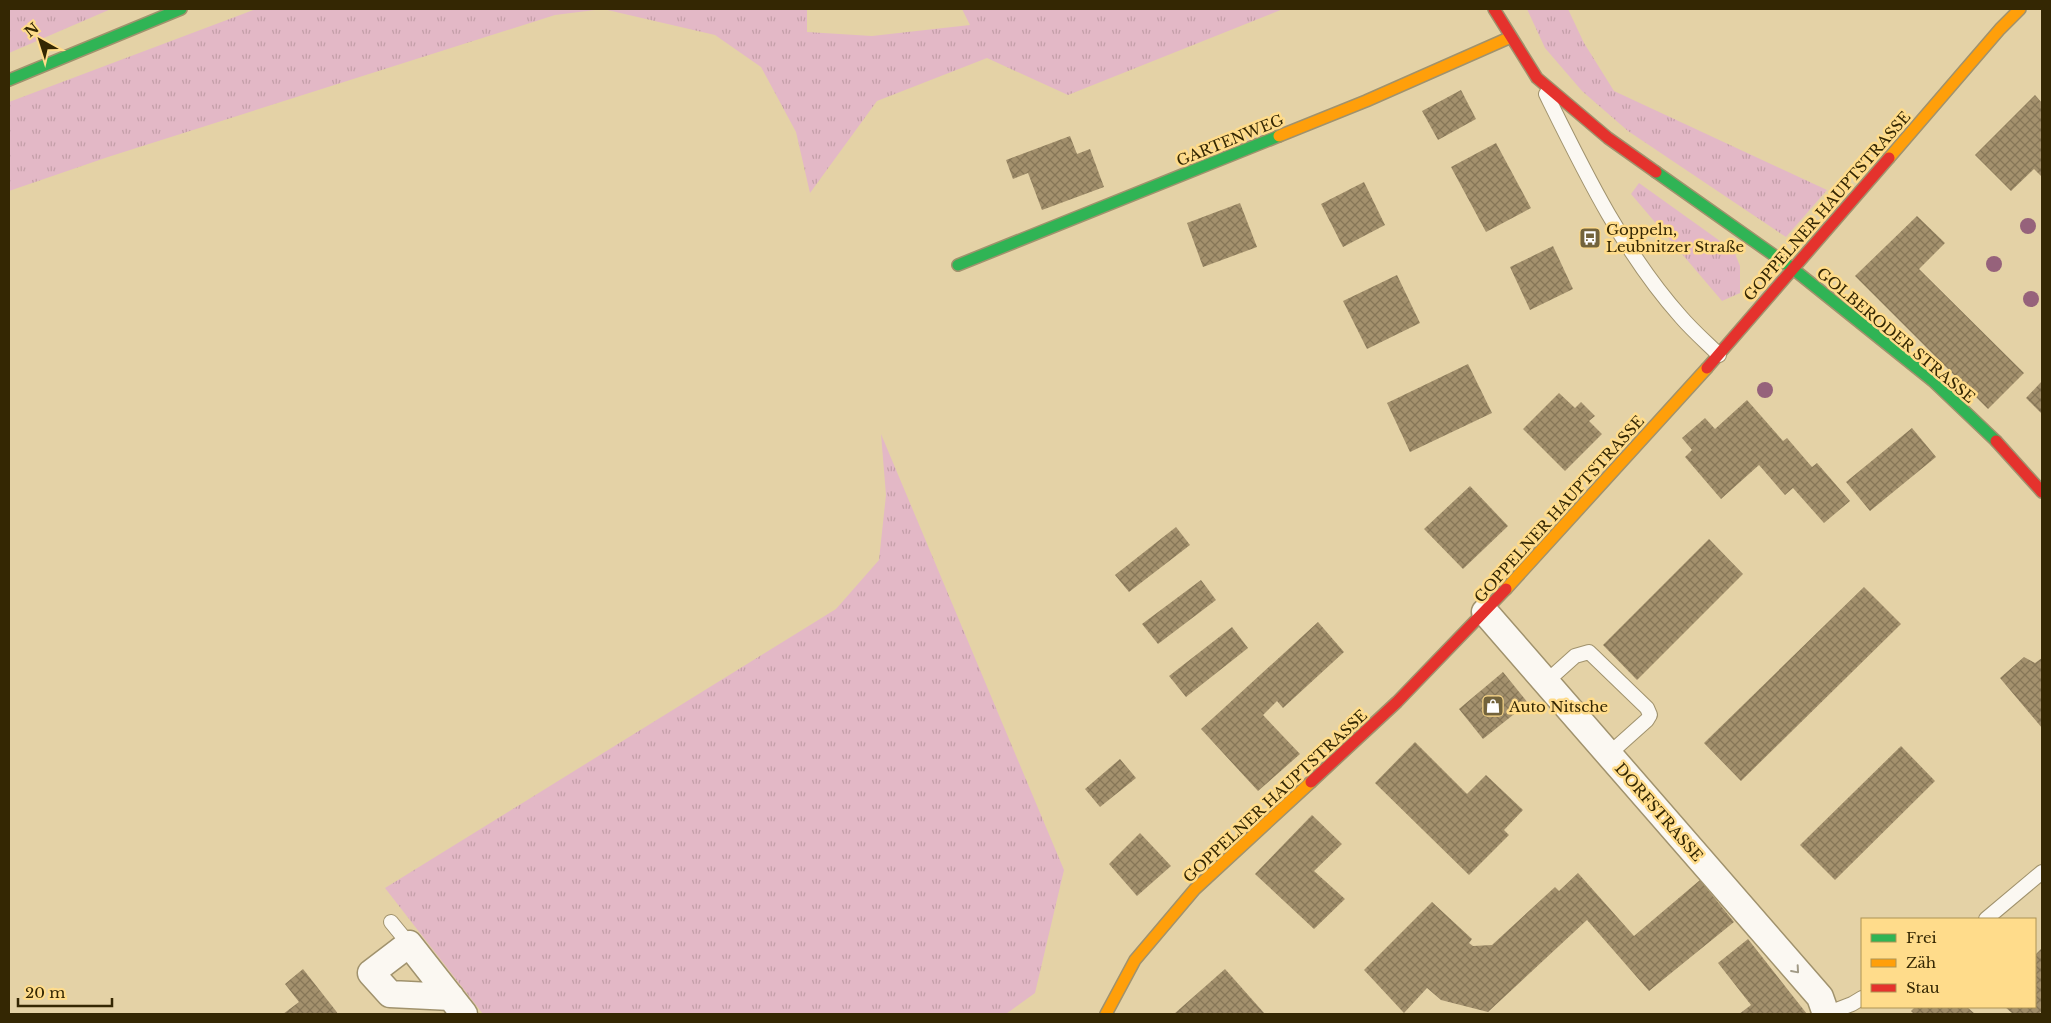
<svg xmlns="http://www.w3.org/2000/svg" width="2051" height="1023" viewBox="0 0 2051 1023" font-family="'Libre Baskerville',serif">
  <defs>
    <pattern id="grass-tufts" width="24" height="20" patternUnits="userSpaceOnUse" patternTransform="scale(1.25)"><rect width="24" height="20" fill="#e3b8c6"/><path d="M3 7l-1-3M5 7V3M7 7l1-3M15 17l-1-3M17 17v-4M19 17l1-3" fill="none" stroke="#c39ea8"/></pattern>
    <pattern id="building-cross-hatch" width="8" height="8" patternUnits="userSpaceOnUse" patternTransform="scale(1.25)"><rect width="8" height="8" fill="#a4916d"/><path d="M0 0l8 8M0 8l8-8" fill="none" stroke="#867657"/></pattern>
  </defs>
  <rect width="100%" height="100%" fill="#e4d2a6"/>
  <g fill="url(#grass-tufts)">
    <polygon points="9,9 111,9 9,53"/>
    <polygon points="256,9 807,9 807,32 872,36 970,25 962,9 1283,9 1068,95 987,58 877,101 810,193 796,132 761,67 715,35 603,9 555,15 108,157 9,191 9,102"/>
    <polygon points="1527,9 1568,9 1584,43 1614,91 1827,190 1786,237 1628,131 1582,91 1545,48"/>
    <polygon points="1639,183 1734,251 1740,266 1740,293 1722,301 1631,194"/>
    <polygon points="881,434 1064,870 1035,993 1006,1014 483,1014 385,888 836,609 879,560 886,495"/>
  </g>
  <g fill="url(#building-cross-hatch)">
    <polygon points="1461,90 1476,119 1438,140 1422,111"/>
    <polygon points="2035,95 2042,103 2042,177 2034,169 2011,191 1975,155"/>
    <polygon points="1070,136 1077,154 1090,149 1104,187 1042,210 1028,173 1013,179 1006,160"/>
    <polygon points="1496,143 1531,208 1486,232 1451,167"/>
    <polygon points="1364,182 1385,225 1343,247 1321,204"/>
    <polygon points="1240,203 1257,247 1203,267 1187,223"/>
    <polygon points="1917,216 1945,243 1919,269 2024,373 1988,409 1855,276"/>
    <polygon points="1553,246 1573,289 1530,310 1510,267"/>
    <polygon points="1397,275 1420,323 1367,349 1343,301"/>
    <polygon points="1468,364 1492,413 1410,452 1387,403"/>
    <polygon points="2042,381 2042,414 2026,398"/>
    <polygon points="1559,393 1575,408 1581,402 1595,416 1589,421 1602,434 1565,471 1523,429"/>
    <polygon points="1747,400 1783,441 1787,438 1812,467 1817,463 1850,501 1824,523 1793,488 1785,495 1759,465 1721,499 1685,457 1692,450 1682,438 1705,418 1715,429"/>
    <polygon points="1912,428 1936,457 1870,511 1846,482"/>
    <polygon points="1470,486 1508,526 1463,569 1424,529"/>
    <polygon points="1176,527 1190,545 1129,592 1115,575"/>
    <polygon points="1709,539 1743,574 1637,680 1603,645"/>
    <polygon points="1201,580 1216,600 1158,644 1142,624"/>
    <polygon points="1864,587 1901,624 1741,781 1704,743"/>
    <polygon points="1318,622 1344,652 1283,708 1277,701 1263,715 1300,754 1258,791 1201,729"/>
    <polygon points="1232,627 1248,648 1186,697 1169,676"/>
    <polygon points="2024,657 2035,663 2042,658 2042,728 2000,678"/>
    <polygon points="1503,672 1528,703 1483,739 1459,709"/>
    <polygon points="1415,742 1467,794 1486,775 1523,810 1504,830 1509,835 1469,875 1375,783"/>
    <polygon points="1901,746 1935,781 1835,880 1800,845"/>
    <polygon points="1120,759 1136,778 1100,807 1085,789"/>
    <polygon points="1312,815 1342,844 1314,871 1345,899 1314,929 1255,874"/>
    <polygon points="1140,833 1171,866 1137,896 1109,864"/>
    <polygon points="1578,873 1634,936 1700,880 1734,922 1649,991 1587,920 1488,1012 1441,1000 1427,988 1404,1013 1364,970 1432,902 1472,939 1469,943 1473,946 1492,945 1555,887 1559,891"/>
    <polygon points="1748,939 1807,1014 1739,1014 1751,1005 1718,963"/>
    <polygon points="2042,948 2042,1011 2039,1014 2013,1014 2005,1007 2035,1007 2035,955"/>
    <polygon points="303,969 336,1011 338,1014 283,1014 299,1002 285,984"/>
    <polygon points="1225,969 1265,1014 1174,1014"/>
    <polygon points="1915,1007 1967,1007 1975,1014 1914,1014 1911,1011"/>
  </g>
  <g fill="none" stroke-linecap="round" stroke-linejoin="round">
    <g stroke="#a0926d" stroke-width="16">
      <g id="lane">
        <path d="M1546,94C1584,171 1623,252 1681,317C1693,331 1707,343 1719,355"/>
        <polyline points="1546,682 1575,656 1589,652 1647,708 1650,715 1647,720 1609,754"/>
        <polyline points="1986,919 2042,872"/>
        <polyline points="391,922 409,944"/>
        <polyline points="1826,1014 1852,1004 1862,998"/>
      </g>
    </g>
    <g stroke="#a0926d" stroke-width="29">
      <g id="street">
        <polyline points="1485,612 1820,997 1826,1014"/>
        <polyline points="451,997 390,994 371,973 409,944 464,1014"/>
      </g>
    </g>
    <g stroke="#a0926d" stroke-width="14">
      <g id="fast">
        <polyline points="9,80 181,9"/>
        <polyline points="1656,172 1792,268 1933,381 1996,441"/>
        <polyline points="958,265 1279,136"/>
      </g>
    </g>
    <g stroke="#a0926d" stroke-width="14">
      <g id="slow">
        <polyline points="1279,136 1366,101 1511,37"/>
        <polyline points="1889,158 2000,29 2020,9"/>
        <polyline points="1506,589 1707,368"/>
        <polyline points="1106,1014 1135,960 1195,889 1311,782"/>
      </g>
    </g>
    <g stroke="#a0926d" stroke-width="14">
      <g id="jam">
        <polyline points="1494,9 1537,78 1608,138 1656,172"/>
        <polyline points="1707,368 1889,158"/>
        <polyline points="1996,441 2042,492"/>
        <polyline points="1311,782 1397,702 1506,589"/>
      </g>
    </g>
    <use href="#lane" stroke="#fbf8f2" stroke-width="14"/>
    <use href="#street" stroke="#fbf8f2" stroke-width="26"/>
    <use href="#fast" stroke="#30b455" stroke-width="11"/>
    <use href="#slow" stroke="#ff9f0a" stroke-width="11"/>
    <use href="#jam" stroke="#e5322d" stroke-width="11"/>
  </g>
  <g fill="#96627b">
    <circle cx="2028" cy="226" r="8"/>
    <circle cx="1994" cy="264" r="8"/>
    <circle cx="2031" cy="299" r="8"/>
    <circle cx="1765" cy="390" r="8"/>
  </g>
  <defs><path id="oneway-chevron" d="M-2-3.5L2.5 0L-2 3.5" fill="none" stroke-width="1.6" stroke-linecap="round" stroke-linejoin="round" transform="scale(1.25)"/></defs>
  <use stroke="#a19a86" href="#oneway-chevron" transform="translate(1796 970) rotate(49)"/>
  <defs>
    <g id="bus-square" transform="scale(1.125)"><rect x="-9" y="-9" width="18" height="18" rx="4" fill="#72633c" stroke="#ffdc8b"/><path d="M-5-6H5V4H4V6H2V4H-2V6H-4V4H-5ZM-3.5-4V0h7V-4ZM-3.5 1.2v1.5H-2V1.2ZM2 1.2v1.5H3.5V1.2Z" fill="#fff"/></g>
    <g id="shop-square" transform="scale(1.125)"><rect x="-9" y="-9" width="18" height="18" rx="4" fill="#72633c" stroke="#ffdc8b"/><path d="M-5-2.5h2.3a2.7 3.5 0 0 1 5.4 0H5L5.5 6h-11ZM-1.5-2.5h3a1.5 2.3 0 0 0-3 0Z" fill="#fff"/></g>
  </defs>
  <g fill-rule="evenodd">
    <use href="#bus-square" x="1590" y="238"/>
    <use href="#shop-square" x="1493" y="706"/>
  </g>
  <g text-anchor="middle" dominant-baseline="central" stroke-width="5" stroke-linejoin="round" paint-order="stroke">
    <g font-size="15" fill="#342703" stroke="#ffdc8b">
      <text transform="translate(1230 140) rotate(-22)">GARTENWEG</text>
      <text transform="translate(1827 206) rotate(-49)">GOPPELNER HAUPTSTRASSE</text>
      <text transform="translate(1896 335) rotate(40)">GOLBERODER STRASSE</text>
      <text transform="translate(1559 509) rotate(-48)">GOPPELNER HAUPTSTRASSE</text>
      <text transform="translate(1275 796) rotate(-43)">GOPPELNER HAUPTSTRASSE</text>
      <text transform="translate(1659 812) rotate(49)">DORFSTRASSE</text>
    </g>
    <g font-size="15" fill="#342703" stroke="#ffdc8b" text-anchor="start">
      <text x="1606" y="229">Goppeln,<tspan x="1606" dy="17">Leubnitzer Straße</tspan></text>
      <text x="1509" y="706">Auto Nitsche</text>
    </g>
  </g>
  <rect width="2051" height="1023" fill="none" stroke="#342703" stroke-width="20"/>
  <rect x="1861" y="918" width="175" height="90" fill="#ffdc8b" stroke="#ae9455"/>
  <rect x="1871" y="934" width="25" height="8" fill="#30b455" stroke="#ae9455"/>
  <text x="1906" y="943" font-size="15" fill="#342703">Frei</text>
  <rect x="1871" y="959" width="25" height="8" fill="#ff9f0a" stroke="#ae9455"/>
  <text x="1906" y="968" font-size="15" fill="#342703">Zäh</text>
  <rect x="1871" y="984" width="25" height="8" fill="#e5322d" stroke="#ae9455"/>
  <text x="1906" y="993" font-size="15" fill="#342703">Stau</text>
  <g transform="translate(40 40) rotate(321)" stroke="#ffdc8b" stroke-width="4" paint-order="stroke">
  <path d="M0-4L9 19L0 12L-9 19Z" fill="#342703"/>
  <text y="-8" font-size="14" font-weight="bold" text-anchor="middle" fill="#342703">N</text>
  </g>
  <path d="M18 998v8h94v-8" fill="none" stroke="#342703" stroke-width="2.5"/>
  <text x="25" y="998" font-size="15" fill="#342703" stroke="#ffdc8b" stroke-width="4" paint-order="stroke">20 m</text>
</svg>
